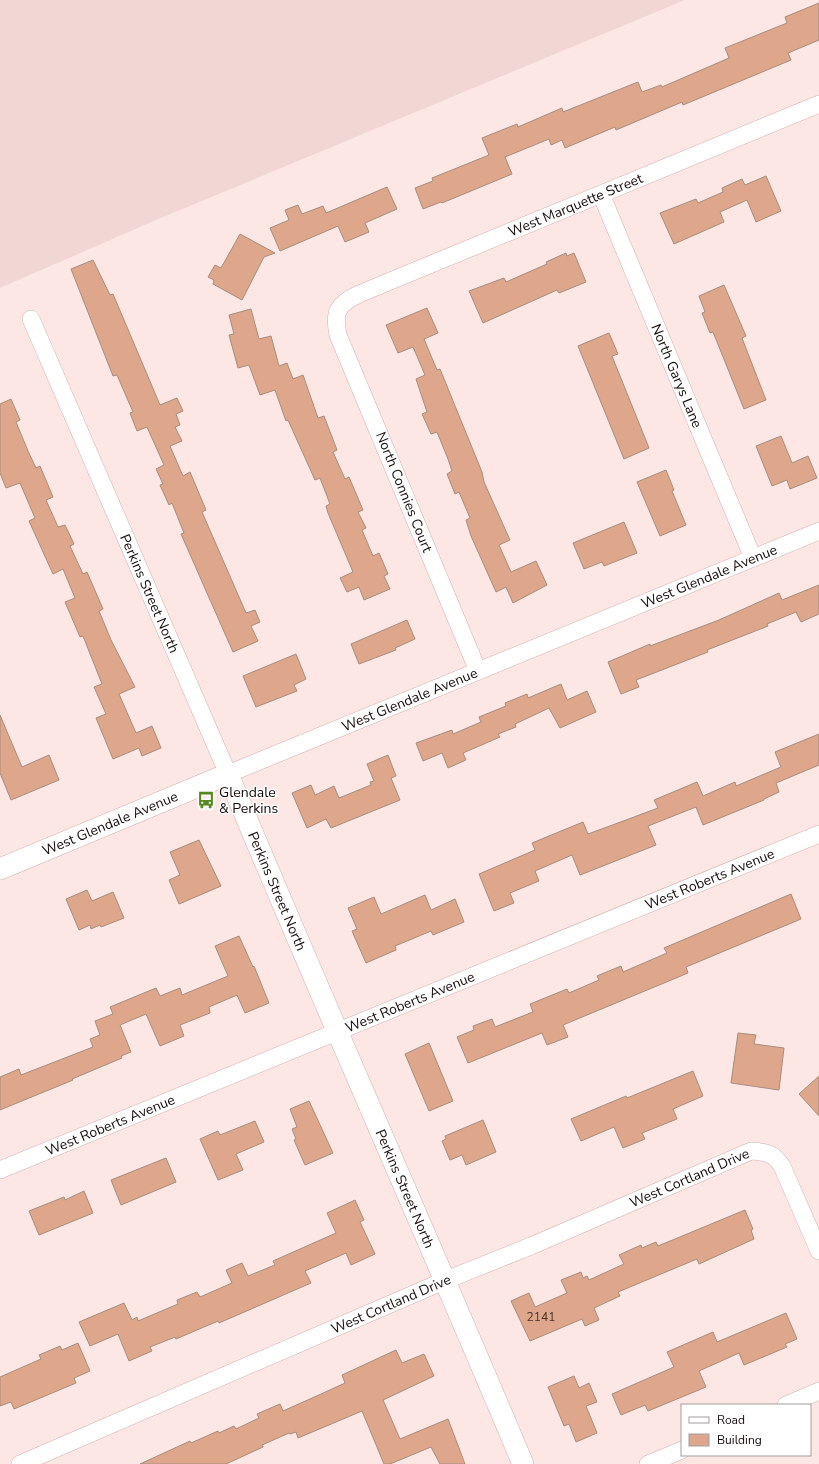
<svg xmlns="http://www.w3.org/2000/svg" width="819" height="1464" viewBox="0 0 819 1464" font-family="'Nunito Sans',sans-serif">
  <rect width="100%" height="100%" fill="#fce7e4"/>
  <polygon fill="#f0d7d3" points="0,0 685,0 156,220 0,288"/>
  <g fill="#dea78b" stroke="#a88c7e">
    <polygon points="819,3 819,40 788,53 791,60 683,105 682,102 616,130 615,127 565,148 562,140 551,145 549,139 505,157 512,174 442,203 441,202 423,209 415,188 433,181 432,178 489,155 482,138 517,124 518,127 562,108 563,112 638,82 642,92 661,85 662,87 729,58 725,48 787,23 785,17"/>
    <polygon points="766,176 781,211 756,222 747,200 720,212 724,222 674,244 660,213 696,199 698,203 723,192 722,188 742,179 745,185"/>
    <polygon points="387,187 397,209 365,223 369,232 345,242 338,226 280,251 270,228 289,220 285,210 298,205 302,214 323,206 326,213"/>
    <polygon points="240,234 275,253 264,257 242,300 213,284 214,280 208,277 215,265 221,268"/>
    <polygon points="566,253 567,256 574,253 586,282 559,293 557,290 483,323 469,291 504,278 506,282 547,264 546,262"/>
    <polygon points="93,260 110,295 113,294 160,405 177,398 183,411 176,414 180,425 175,427 182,441 170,446 183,476 190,472 206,510 202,512 246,613 255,610 260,622 251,626 258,641 233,652 181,534 184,533 172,503 169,505 160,485 163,484 156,469 164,465 147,427 137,431 130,413 133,412 117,375 113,376 71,269"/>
    <polygon points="724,285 746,336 742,338 766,400 744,409 713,332 710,333 702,313 705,312 699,296"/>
    <polygon points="427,308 438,333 424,339 437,370 440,369 482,472 484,482 510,540 499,545 511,572 536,561 547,585 513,603 506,587 496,592 471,536 466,520 470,518 459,492 455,494 447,474 452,471 448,459 437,432 431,434 422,414 427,412 416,379 425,375 413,347 398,353 386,325"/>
    <polygon points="251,309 259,339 271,336 279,366 287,363 293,379 303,375 318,418 324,416 337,450 333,452 345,479 349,477 363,510 358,512 366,528 362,530 373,556 379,553 388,574 384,576 390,589 364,600 359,587 347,592 340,578 353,572 328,513 326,506 330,504 320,478 315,480 288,420 286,421 275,390 260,395 249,365 238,368 229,335 234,334 229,315"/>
    <polygon points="609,333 618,354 612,356 649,448 624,459 578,346"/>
    <polygon points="11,399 20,420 16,422 28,451 36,468 40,466 53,497 46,500 58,527 65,525 74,544 70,546 83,574 87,572 103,609 99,611 111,640 135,687 119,694 136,733 152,726 161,748 142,756 139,748 113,759 96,718 106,714 94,687 102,684 83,636 80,637 65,602 75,598 63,569 53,574 29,521 35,518 20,483 6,488 0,473 0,404"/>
    <polygon points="781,436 792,463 808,456 817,478 790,489 787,480 772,486 756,446"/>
    <polygon points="666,470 674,490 672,491 686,525 660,536 637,482"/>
    <polygon points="624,522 637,553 604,566 602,562 584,569 573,543"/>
    <polygon points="819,585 819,614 801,622 796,612 767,624 768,626 707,650 708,652 636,680 639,687 621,694 608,662 650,644 650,646 719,620 779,593 782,600"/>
    <polygon points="407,620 415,639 395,648 396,650 359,664 351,644"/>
    <polygon points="296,654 306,679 294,685 297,691 256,707 243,676"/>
    <polygon points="561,684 567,700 587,691 596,712 560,728 549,708 515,724 516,727 498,734 500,737 463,753 466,760 448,768 442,753 423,761 416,743 452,730 453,734 481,722 479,717 506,706 505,703 527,694 528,698"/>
    <polygon points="0,715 22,767 49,755 59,780 11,800 0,773"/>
    <polygon points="819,734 819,765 776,783 779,792 764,799 764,800 703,825 696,807 648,826 656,845 580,875 572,855 535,871 539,881 510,893 514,903 494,911 479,874 535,850 532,843 583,822 588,834 626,820 658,808 654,800 697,782 703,796 735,782 736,786 781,767 775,752"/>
    <polygon points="388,755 396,776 391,778 400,800 331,828 326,819 307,828 292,793 311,785 315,795 334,786 339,798 371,785 370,782 374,781 367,764"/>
    <polygon points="199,840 221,886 179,904 169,880 180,875 170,852"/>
    <polygon points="87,890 92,901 113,892 124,918 101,927 100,925 91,929 90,925 79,930 66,899"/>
    <polygon points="791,894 801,919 686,967 688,973 563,1025 568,1037 547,1045 542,1033 468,1063 457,1037 474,1030 473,1026 492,1019 495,1027 533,1012 530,1004 567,989 569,993 599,980 597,976 621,966 623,972 667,953 664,948"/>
    <polygon points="425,895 431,910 455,899 464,922 433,935 431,931 395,946 396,950 366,963 352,931 357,929 348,908 374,897 381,914"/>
    <polygon points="239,936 253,967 254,966 269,1003 245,1013 237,995 209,1007 210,1013 180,1025 184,1036 160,1046 146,1014 120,1025 131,1052 121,1056 122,1058 72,1079 73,1080 0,1110 0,1077 19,1069 21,1075 93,1047 90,1039 100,1035 95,1021 113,1014 110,1007 156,988 160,996 180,988 182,995 228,976 215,946"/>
    <polygon points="738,1033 756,1035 754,1044 784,1048 779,1090 731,1083"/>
    <polygon points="429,1043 453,1101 429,1111 405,1054"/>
    <polygon points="693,1071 703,1096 673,1109 677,1119 642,1133 645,1139 623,1148 614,1127 581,1141 571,1119 626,1096 627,1098"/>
    <polygon points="819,1076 819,1116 799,1094"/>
    <polygon points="309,1101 333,1153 305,1165 294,1140 296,1139 292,1129 297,1127 290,1109"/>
    <polygon points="483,1120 496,1152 466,1165 462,1155 450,1160 442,1141 446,1139 445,1136"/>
    <polygon points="255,1121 264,1142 236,1154 243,1170 218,1180 200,1139 218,1131 220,1135"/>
    <polygon points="166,1158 176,1182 121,1205 111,1180"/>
    <polygon points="84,1191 93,1213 39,1235 29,1211 64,1197 65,1200"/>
    <polygon points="355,1200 364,1220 360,1222 375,1254 351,1265 346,1253 305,1271 311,1283 219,1323 218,1321 176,1339 175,1337 150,1347 152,1351 129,1361 118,1334 90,1346 79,1322 124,1303 132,1320 137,1317 138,1321 178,1304 177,1300 197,1292 200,1297 232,1283 226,1270 242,1263 248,1276 275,1265 273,1261 336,1233 327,1213"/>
    <polygon points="745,1210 753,1229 751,1230 754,1239 699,1264 697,1259 618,1292 620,1296 594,1308 599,1320 585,1326 582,1319 530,1341 511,1301 529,1293 535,1307 567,1293 561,1280 581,1272 583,1278 587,1276 589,1280 624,1264 619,1255 641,1245 642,1248 656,1242 658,1246"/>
    <polygon points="786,1313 797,1339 785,1344 787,1347 744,1365 739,1353 699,1371 706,1387 648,1411 645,1405 621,1415 612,1394 674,1367 667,1352 713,1332 717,1342"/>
    <polygon points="78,1343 90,1371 74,1378 76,1383 14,1409 11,1402 0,1406 0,1377 41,1359 39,1355 60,1346 62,1350"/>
    <polygon points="396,1350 402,1363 424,1354 434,1376 383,1400 400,1439 448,1419 465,1464 440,1464 431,1447 390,1464 384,1464 362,1411 298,1438 296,1432 290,1434 289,1433 262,1445 263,1447 226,1464 140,1464 190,1441 191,1443 218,1431 219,1433 234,1426 236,1429 259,1418 257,1414 280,1404 283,1411 321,1394 345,1383 342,1375"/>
    <polygon points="574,1376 579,1388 589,1383 597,1402 586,1406 597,1433 576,1442 569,1424 564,1426 548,1387"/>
  </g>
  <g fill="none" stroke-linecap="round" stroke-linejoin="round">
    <g stroke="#d1afab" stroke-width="18">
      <g id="minor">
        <path id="s1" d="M601,194L753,558"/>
        <path id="s2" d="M31,319L228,774L819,531"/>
        <path id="s3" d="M478,671L338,335C333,311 338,304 359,294L819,104"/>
        <path id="s4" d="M0,1170L819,834"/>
        <polyline points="786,1405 819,1391"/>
        <path id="s5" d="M20,1464L446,1280L531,1246L751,1151C767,1152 773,1153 782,1166L819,1251"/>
        <polyline points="648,1464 682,1450"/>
      </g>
    </g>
    <g stroke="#d1afab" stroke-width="22">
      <g id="tertiary">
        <path id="s6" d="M0,869L228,774C324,1005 426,1233 523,1464"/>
      </g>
    </g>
    <use href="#minor" stroke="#fff" stroke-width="17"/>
    <use href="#tertiary" stroke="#fff" stroke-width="21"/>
  </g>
  <defs>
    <g id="bus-bare" transform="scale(1.38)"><path d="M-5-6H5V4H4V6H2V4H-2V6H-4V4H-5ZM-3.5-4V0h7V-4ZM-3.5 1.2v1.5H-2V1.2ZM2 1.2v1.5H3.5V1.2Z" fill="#55881e" stroke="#fff" stroke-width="2.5" paint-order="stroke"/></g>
  </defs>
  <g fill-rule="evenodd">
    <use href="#bus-bare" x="206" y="800"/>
  </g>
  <g text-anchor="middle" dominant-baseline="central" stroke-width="3" stroke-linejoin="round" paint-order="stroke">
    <g font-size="12" fill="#48322a">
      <text x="541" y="1317">2141</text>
    </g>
    <g font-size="14" fill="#160b0a" stroke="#fff">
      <text stroke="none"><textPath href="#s3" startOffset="650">West Marquette Street</textPath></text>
      <text stroke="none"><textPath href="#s1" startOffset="197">North Garys Lane</textPath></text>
      <text transform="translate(404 492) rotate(68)">North Connies Court</text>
      <text stroke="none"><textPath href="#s2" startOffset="1016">West Glendale Avenue</textPath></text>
      <text stroke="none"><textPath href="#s2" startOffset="299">Perkins Street North</textPath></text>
      <text stroke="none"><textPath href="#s2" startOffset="692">West Glendale Avenue</textPath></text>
      <text stroke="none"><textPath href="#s6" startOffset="119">West Glendale Avenue</textPath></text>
      <text stroke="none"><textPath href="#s4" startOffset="767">West Roberts Avenue</textPath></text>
      <text stroke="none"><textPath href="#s6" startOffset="374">Perkins Street North</textPath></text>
      <text stroke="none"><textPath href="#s4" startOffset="443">West Roberts Avenue</textPath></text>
      <text stroke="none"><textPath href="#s4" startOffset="119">West Roberts Avenue</textPath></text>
      <text stroke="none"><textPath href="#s5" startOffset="728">West Cortland Drive</textPath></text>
      <text stroke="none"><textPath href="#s6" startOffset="698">Perkins Street North</textPath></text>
      <text stroke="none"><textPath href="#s5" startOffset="404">West Cortland Drive</textPath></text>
    </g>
    <g font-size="14" fill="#160b0a" stroke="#fff" text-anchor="start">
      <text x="219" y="792">Glendale<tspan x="219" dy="16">&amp; Perkins</tspan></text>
    </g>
  </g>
  <rect x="681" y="1404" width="130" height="52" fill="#ffffff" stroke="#a29d9d"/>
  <rect x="689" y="1417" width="20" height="6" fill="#ffffff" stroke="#a29d9d"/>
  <text x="717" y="1424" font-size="12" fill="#160b0a">Road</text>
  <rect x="689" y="1434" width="20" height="12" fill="#dea78b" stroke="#a29d9d"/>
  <text x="717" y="1444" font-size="12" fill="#160b0a">Building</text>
</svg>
